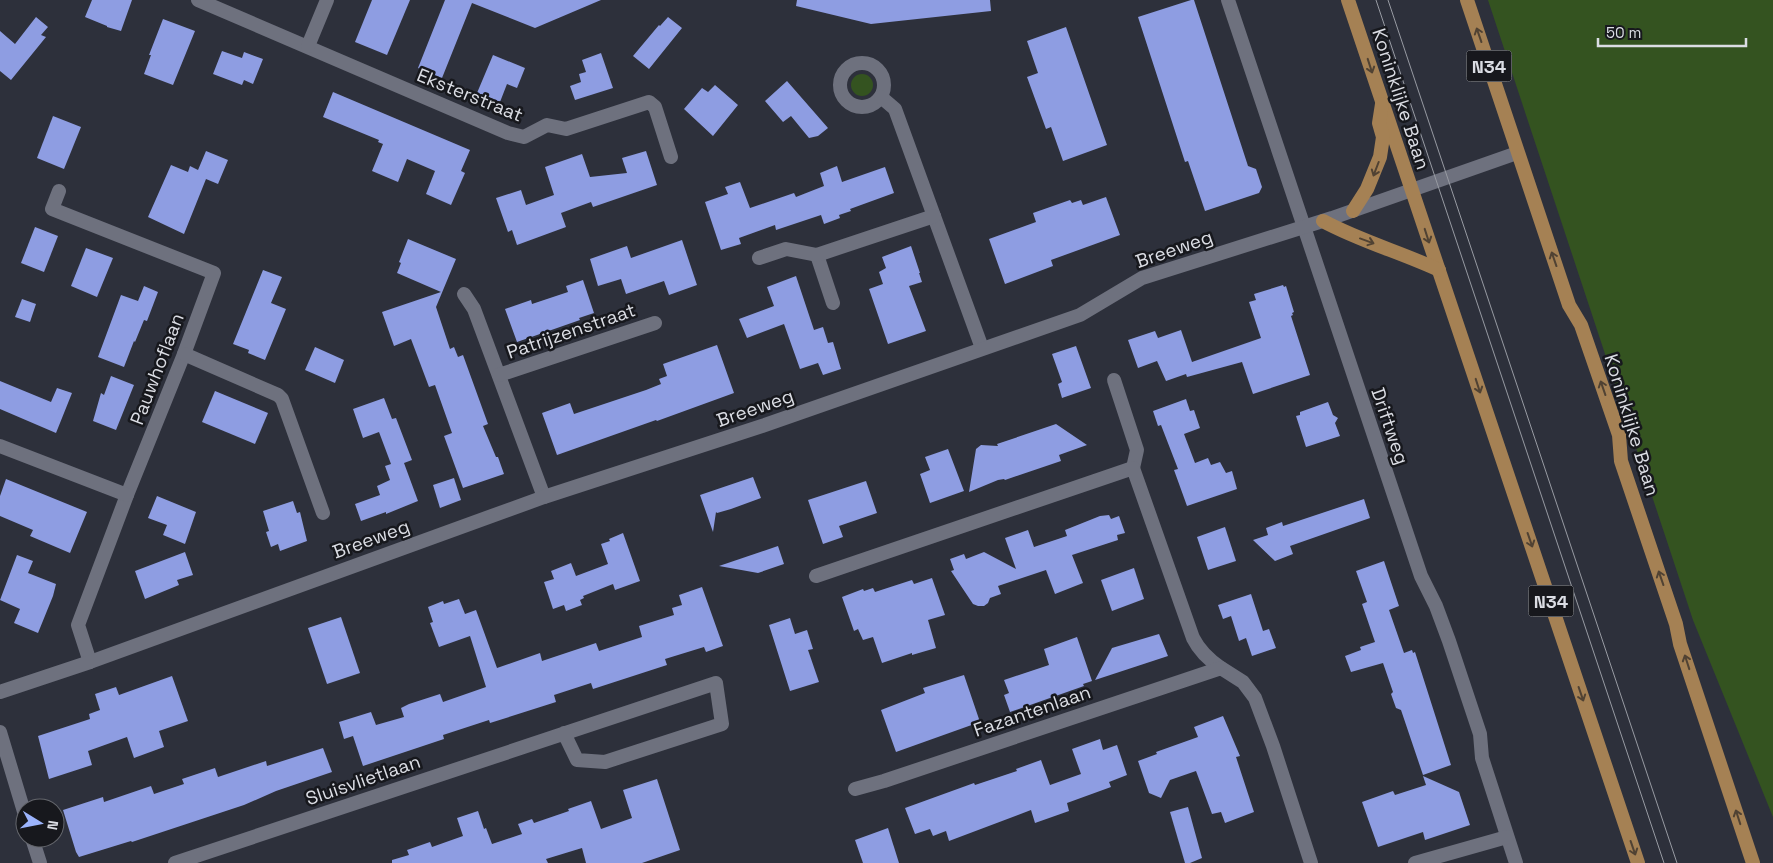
<svg xmlns="http://www.w3.org/2000/svg" width="1773" height="863" viewBox="0 0 1773 863" font-family="'Space Grotesk',sans-serif">
  <rect width="100%" height="100%" fill="#2d303b"/>
  <g fill="#345320">
    <polygon points="1488,0 1773,0 1773,817 1693,620"/>
    <circle cx="862" cy="85" r="11"/>
  </g>
  <g fill="#8e9de2">
    <polygon points="92,0 132,0 121,31 107,27 107,26 85,17"/>
    <polygon points="372,0 410,0 387,55 355,42"/>
    <polygon points="445,0 601,0 535,28 472,3 442,78 418,68"/>
    <polygon points="797,0 990,0 991,11 871,24 796,6"/>
    <polygon points="1191,0 1194,0 1248,166 1256,169 1262,187 1259,193 1205,211 1188,161 1185,162 1138,17"/>
    <polygon points="36,17 48,27 41,35 46,37 11,80 0,71 0,31 15,44"/>
    <polygon points="668,17 682,28 649,69 633,56 659,25 660,26"/>
    <polygon points="163,19 195,31 173,85 144,74 151,55 149,55"/>
    <polygon points="1066,27 1107,145 1063,161 1051,127 1046,129 1027,77 1038,73 1027,41"/>
    <polygon points="222,51 242,58 244,52 263,59 253,84 244,80 242,85 213,74"/>
    <polygon points="601,53 613,88 575,100 570,86 581,82 579,74 586,72 582,60"/>
    <polygon points="493,55 525,68 517,88 507,84 500,102 477,93"/>
    <polygon points="787,81 828,128 818,136 809,138 791,116 783,122 765,101"/>
    <polygon points="715,85 738,105 713,136 684,109 702,88 708,92"/>
    <polygon points="333,92 470,150 461,171 465,173 451,205 426,194 435,171 407,159 398,182 372,171 383,144 378,142 379,140 323,117"/>
    <polygon points="53,116 81,127 64,169 37,158"/>
    <polygon points="206,151 228,160 218,184 206,179 184,234 148,217 171,165 188,172 190,166 198,170"/>
    <polygon points="646,151 657,185 593,207 591,202 561,213 566,227 517,245 512,230 508,232 496,198 521,190 526,205 554,195 545,167 582,154 590,177 627,173 622,158"/>
    <polygon points="837,166 842,182 885,167 894,193 850,209 851,211 839,215 840,218 824,224 821,215 776,230 775,225 739,238 741,244 721,250 705,202 728,194 725,187 740,182 750,208 794,193 796,197 824,186 820,173"/>
    <polygon points="1106,197 1120,235 1051,260 1053,266 1005,284 989,239 1036,222 1033,213 1070,200 1072,203 1081,200 1083,205"/>
    <polygon points="35,227 58,236 44,272 21,263"/>
    <polygon points="408,239 456,259 436,307 450,349 454,347 458,357 463,355 488,424 483,426 496,457 498,457 504,474 463,488 444,436 452,433 435,385 429,387 411,339 394,346 382,312 441,292 397,273 401,263 399,262"/>
    <polygon points="682,240 697,285 669,295 664,281 626,294 621,279 598,286 590,259 627,246 631,258"/>
    <polygon points="911,246 920,273 919,273 922,282 909,286 926,331 888,344 869,289 883,284 879,272 886,268 882,257"/>
    <polygon points="86,248 113,258 97,297 71,286"/>
    <polygon points="263,270 282,277 271,303 286,309 265,360 248,353 249,350 233,344"/>
    <polygon points="796,276 814,330 823,327 828,343 833,342 841,369 823,375 818,363 800,369 784,324 747,338 739,319 774,306 767,287"/>
    <polygon points="583,280 594,313 579,318 580,320 517,342 505,309 531,300 532,304 568,292 566,286"/>
    <polygon points="1283,285 1284,287 1286,286 1294,312 1292,313 1293,315 1291,316 1310,375 1253,394 1242,362 1187,377 1186,374 1166,381 1157,361 1138,368 1128,340 1155,331 1158,338 1181,330 1192,362 1261,338 1249,302 1256,300 1254,294"/>
    <polygon points="144,286 158,292 147,321 144,320 135,342 134,341 124,367 98,357 121,295 138,301"/>
    <polygon points="22,299 36,304 30,322 15,317"/>
    <polygon points="717,345 734,393 657,421 656,420 557,455 542,413 570,403 574,414 646,390 661,384 659,379 667,376 663,364"/>
    <polygon points="1076,346 1091,388 1062,398 1058,384 1062,382 1052,354"/>
    <polygon points="315,347 344,360 335,383 305,370"/>
    <polygon points="111,376 134,385 116,430 93,421 101,393 104,395"/>
    <polygon points="0,381 51,402 57,388 72,393 56,433 0,409"/>
    <polygon points="215,391 268,413 255,444 202,422"/>
    <polygon points="384,398 392,419 396,418 412,460 404,463 418,501 386,514 386,512 361,521 355,504 380,495 377,486 390,480 385,466 391,464 379,432 363,438 353,409"/>
    <polygon points="1186,399 1190,411 1194,410 1200,428 1184,434 1195,463 1208,458 1211,465 1220,462 1226,473 1232,471 1237,489 1187,506 1174,470 1178,469 1161,425 1158,426 1153,411"/>
    <polygon points="1328,402 1333,415 1338,418 1335,423 1340,436 1306,447 1296,416 1300,415 1300,412"/>
    <polygon points="1056,424 1087,445 1059,455 1061,461 1005,480 1004,479 998,480 969,492 976,449 981,445 998,446 997,444"/>
    <polygon points="948,449 964,491 930,503 920,474 930,470 925,457"/>
    <polygon points="753,477 761,498 731,509 717,513 716,512 713,532 700,495"/>
    <polygon points="454,478 461,500 440,508 433,485"/>
    <polygon points="6,479 87,512 70,553 30,536 33,530 0,516 0,496"/>
    <polygon points="866,481 877,513 839,526 843,537 823,544 808,500"/>
    <polygon points="157,496 196,512 185,544 163,535 167,525 148,518"/>
    <polygon points="1364,499 1370,518 1290,546 1293,554 1275,561 1253,540 1268,535 1266,528 1282,522 1283,526"/>
    <polygon points="293,501 297,513 300,512 307,541 280,551 278,544 271,547 266,532 269,531 263,511"/>
    <polygon points="1109,515 1111,519 1119,516 1125,533 1117,535 1118,540 1072,555 1083,583 1055,594 1046,570 998,586 1001,594 990,598 988,603 984,606 978,606 973,604 951,571 954,570 950,559 964,554 966,559 984,552 1016,569 1005,538 1028,530 1034,547 1067,536 1065,530 1100,516"/>
    <polygon points="1225,527 1236,561 1208,570 1197,537"/>
    <polygon points="623,533 640,581 615,590 613,584 583,596 584,598 580,600 582,605 566,611 564,605 553,609 544,582 554,579 551,571 571,563 576,576 608,564 601,544 610,541 609,539"/>
    <polygon points="778,546 784,564 758,573 719,566"/>
    <polygon points="185,552 193,575 177,580 179,585 145,599 135,571"/>
    <polygon points="17,555 33,561 28,573 56,584 53,596 38,633 14,623 20,609 0,600"/>
    <polygon points="1384,561 1399,606 1389,610 1404,653 1412,650 1413,653 1415,652 1451,765 1423,775 1401,710 1396,708 1391,694 1393,692 1383,663 1351,672 1345,656 1361,650 1360,647 1375,642 1362,604 1367,602 1356,571"/>
    <polygon points="1134,568 1144,599 1112,611 1101,580"/>
    <polygon points="932,578 945,615 928,620 936,648 912,655 912,653 882,663 873,637 863,640 858,629 854,631 842,597 863,589 864,591 873,588 875,592 912,580 914,584"/>
    <polygon points="702,587 723,646 706,652 704,647 665,659 667,665 593,689 591,683 554,695 556,702 490,723 489,720 443,735 444,739 363,766 353,736 344,739 339,722 371,712 376,725 404,717 401,708 409,704 440,694 443,702 486,687 470,636 439,647 430,623 433,622 428,607 443,601 444,604 459,599 465,614 476,610 497,668 540,653 542,661 596,643 599,651 642,637 639,626 674,615 672,608 682,605 679,595"/>
    <polygon points="1251,594 1263,631 1269,629 1276,648 1252,656 1246,638 1239,641 1231,616 1223,619 1218,605"/>
    <polygon points="341,617 360,673 327,684 308,628"/>
    <polygon points="790,618 795,634 807,630 813,649 808,650 819,682 790,691 769,625"/>
    <polygon points="1159,634 1168,656 1095,680 1112,648"/>
    <polygon points="1077,637 1092,681 1083,684 1084,686 1010,712 1004,695 1009,693 1004,680 1049,665 1044,649"/>
    <polygon points="964,675 980,722 896,752 881,710 925,693 923,688"/>
    <polygon points="172,676 188,721 159,731 164,747 134,758 127,737 88,751 92,765 49,779 38,736 90,719 89,714 100,710 95,694 116,687 119,695"/>
    <polygon points="1223,716 1240,756 1236,757 1254,812 1225,823 1221,812 1212,814 1196,771 1170,780 1161,798 1149,793 1138,761 1157,754 1156,752 1198,737 1194,727"/>
    <polygon points="1100,739 1103,750 1117,745 1127,775 1109,782 1111,787 1067,803 1069,811 1035,823 1031,810 949,841 946,831 933,836 930,829 915,834 905,808 974,783 975,785 1017,771 1016,769 1041,760 1050,785 1081,774 1072,749"/>
    <polygon points="323,748 332,772 276,791 244,805 132,842 131,841 79,857 76,852 63,810 103,797 104,802 151,786 154,794 184,784 182,779 215,768 218,777 266,761 267,766"/>
    <polygon points="1423,776 1459,792 1470,825 1425,840 1423,832 1378,847 1362,802 1393,791 1395,795 1426,785"/>
    <polygon points="657,779 680,850 642,863 586,863 582,848 546,859 548,863 392,863 392,860 409,855 407,850 430,842 432,847 463,836 457,818 478,811 484,829 486,828 492,844 522,834 518,824 532,819 534,823 569,811 568,809 591,801 601,829 632,818 623,790"/>
    <polygon points="1188,807 1202,858 1190,863 1185,863 1170,812"/>
    <polygon points="888,828 899,863 863,863 855,840"/>
  </g>
  <g fill="none" stroke-linecap="round" stroke-linejoin="round">
    <g stroke="#6e717e" stroke-width="14">
      <polyline points="198,0 508,133 524,137 547,125 566,129 649,102 655,107 671,157"/>
      <polyline points="308,46 327,0"/>
      <circle cx="862" cy="85" r="22"/>
      <polyline points="881,97 895,109 982,348"/>
      <polyline points="59,191 52,209 214,273 184,354 127,495 78,625 90,662"/>
      <polyline points="817,255 833,303"/>
      <polyline points="759,258 786,249 817,255 934,216"/>
      <polyline points="464,294 474,309 544,497"/>
      <polyline points="184,354 278,395 282,399 323,513"/>
      <polyline points="499,375 655,323"/>
      <polyline points="1114,380 1137,450 1133,468"/>
      <polyline points="0,446 127,495"/>
      <path d="M816,576L1133,468L1193,638C1199,650 1209,660 1221,668"/>
      <polyline points="855,789 884,781 1221,668 1243,682 1255,698 1273,746 1311,863"/>
      <path d="M175,863C355,803 535,743 716,683L722,724L605,762L577,760L564,733"/>
    </g>
    <g stroke="#6e717e" stroke-width="14">
      <polyline points="1228,0 1421,576 1436,606 1449,641 1480,734 1482,758 1516,863"/>
      <polyline points="0,692 90,662 544,497 762,426 1080,315 1142,278 1332,218 1517,153"/>
      <polyline points="0,732 25,815"/>
      <polyline points="32,838 40,863"/>
      <polyline points="1415,863 1507,837"/>
    </g>
    <g stroke="#a58154" stroke-width="14">
      <polyline points="1348,0 1638,863"/>
      <polyline points="1467,0 1569,305 1581,325 1619,435 1621,461 1676,624 1680,644 1753,863"/>
      <polyline points="1353,211 1367,189 1380,157 1383,137 1379,123 1382,104"/>
      <path d="M1323,221C1360,241 1400,252 1439,270"/>
    </g>
    <g stroke="#989ba3" stroke-width="1">
      <polyline points="1376,0 1664,863"/>
      <polyline points="1388,0 1677,863"/>
    </g>
  </g>
  <defs><path id="oneway-shaft" d="M-6 0H5M1.5-3L5.5 0L1.5 3" fill="none" stroke-width="1.6" stroke-linecap="round" stroke-linejoin="round" transform="scale(1.25)"/></defs>
  <g stroke="#504233">
    <use href="#oneway-shaft" transform="translate(1479 35) rotate(-109)"/>
    <use href="#oneway-shaft" transform="translate(1370 66) rotate(72)"/>
    <use href="#oneway-shaft" transform="translate(1376 169) rotate(111)"/>
    <use href="#oneway-shaft" transform="translate(1427 236) rotate(72)"/>
    <use href="#oneway-shaft" transform="translate(1367 241) rotate(20)"/>
    <use href="#oneway-shaft" transform="translate(1554 259) rotate(-109)"/>
    <use href="#oneway-shaft" transform="translate(1478 386) rotate(72)"/>
    <use href="#oneway-shaft" transform="translate(1603 388) rotate(-109)"/>
    <use href="#oneway-shaft" transform="translate(1530 540) rotate(71)"/>
    <use href="#oneway-shaft" transform="translate(1661 578) rotate(-109)"/>
    <use href="#oneway-shaft" transform="translate(1687 662) rotate(-108)"/>
    <use href="#oneway-shaft" transform="translate(1581 694) rotate(71)"/>
    <use href="#oneway-shaft" transform="translate(1738 817) rotate(-108)"/>
    <use href="#oneway-shaft" transform="translate(1633 848) rotate(71)"/>
  </g>
  <g text-anchor="middle" dominant-baseline="central" stroke-width="5" stroke-linejoin="round" paint-order="stroke">
    <g fill="#17181d" stroke="#a0a2a8" stroke-width="1">
      <rect x="1466.5" y="50.5" width="45" height="31" rx="4"/>
      <rect x="1528.5" y="585.5" width="45" height="31" rx="4"/>
    </g>
    <g font-size="18" font-weight="bold" fill="#dbdde4">
      <text x="1489" y="66">N34</text>
      <text x="1551" y="601">N34</text>
    </g>
    <g font-size="19" fill="#dbdde4" stroke="#17181d">
      <text transform="translate(470 95) rotate(22)">Eksterstraat</text>
      <text transform="translate(1401 99) rotate(72)">Koninklijke Baan</text>
      <text transform="translate(1174 249) rotate(-19)">Breeweg</text>
      <text transform="translate(571 331) rotate(-19)">Patrijzenstraat</text>
      <text transform="translate(157 369) rotate(-69)">Pauwhoflaan</text>
      <text transform="translate(755 408) rotate(-19)">Breeweg</text>
      <text transform="translate(1632 425) rotate(73)">Koninklijke Baan</text>
      <text transform="translate(1390 426) rotate(71)">Driftweg</text>
      <text transform="translate(371 539) rotate(-20)">Breeweg</text>
      <text transform="translate(1032 711) rotate(-19)">Fazantenlaan</text>
      <text transform="translate(363 780) rotate(-19)">Sluisvlietlaan</text>
    </g>
  </g>
  <g transform="translate(40 823) rotate(100)"><circle r="24" fill="#17181d" stroke="#65676d"/>
  <path d="M0-4L9 19L0 12L-9 19Z" fill="#9cb4fd"/>
  <text y="-8" font-size="14" font-weight="bold" text-anchor="middle" fill="#dbdde4">N</text>
  </g>
  <path d="M1598 38v8h148v-8" fill="none" stroke="#dbdde4" stroke-width="2.5"/>
  <text x="1606" y="38" font-size="15" fill="#dbdde4" stroke="#17181d" stroke-width="4" paint-order="stroke">50 m</text>
</svg>
